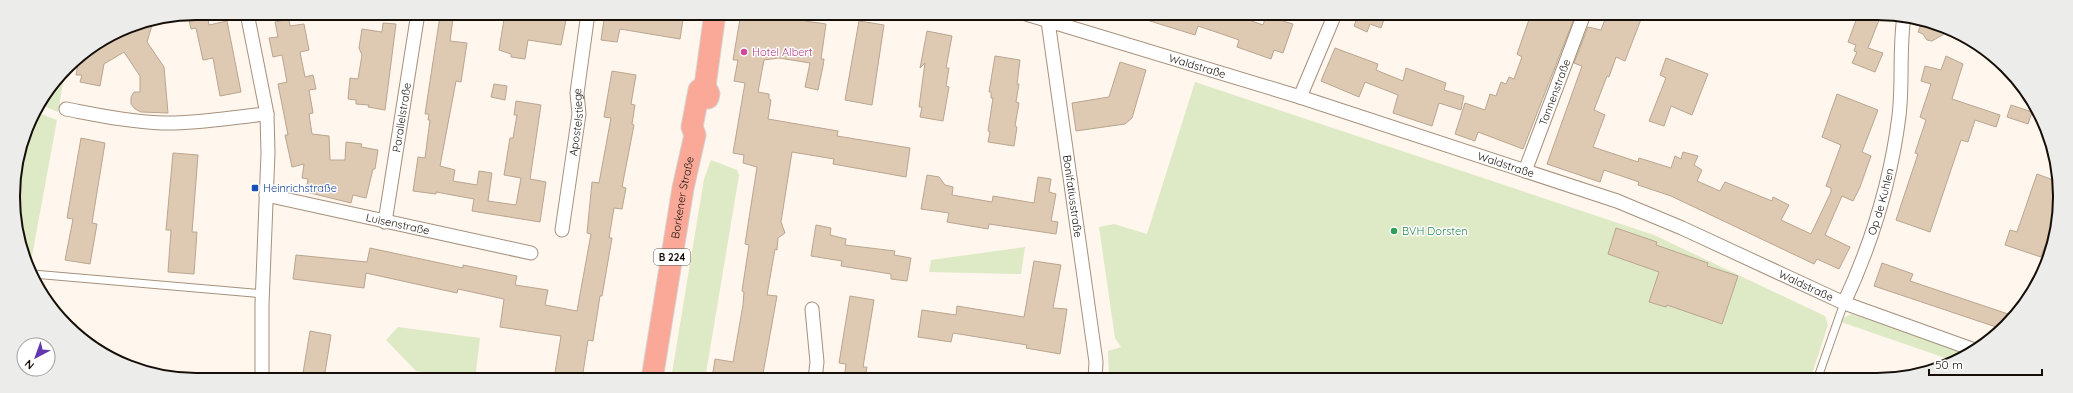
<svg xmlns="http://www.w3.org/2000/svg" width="2073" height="393" viewBox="0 0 2073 393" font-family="Quicksand,sans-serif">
  <rect width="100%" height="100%" fill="#fff6ed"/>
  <g fill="#dee9c5">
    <polygon points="66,67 58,112 41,105"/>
    <polygon points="1195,82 1654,235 1825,316 1828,325 1810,380 1109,379 1108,351 1121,347 1115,338 1099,227 1114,224 1147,234"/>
    <polygon points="36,112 57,120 30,267 23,255 13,185 27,126"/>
    <polygon points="711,160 737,170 739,175 705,379 671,379 704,179"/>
    <polygon points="1025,247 1021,274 929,272 931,260"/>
    <polygon points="1851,314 1863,318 1967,353 1954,361 1841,322 1845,317"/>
    <polygon points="398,327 480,338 475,379 416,371 386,340"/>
  </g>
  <g fill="#dec9b3" stroke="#baa590">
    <polygon points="196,13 207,13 209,25 227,21 241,92 220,96 213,58 203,60 196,28 191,29 188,15"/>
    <polygon points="505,13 527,13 566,20 561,45 528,40 525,59 511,57 511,54 499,50"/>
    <polygon points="605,13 643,13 662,17 662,13 684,13 680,39 620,29 617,42 601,40"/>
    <polygon points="741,13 806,14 805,21 826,24 821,59 824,59 823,66 818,90 805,87 810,63 779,58 764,60 758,92 769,94 769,99 771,100 768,119 838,131 837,136 910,148 906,177 833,164 834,159 792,152 781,222 785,233 778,238 777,250 775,249 767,295 777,296 762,379 713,372 715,359 733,362 743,305 744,292 742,291 749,245 745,244 757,167 743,163 744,155 733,153 745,83 734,81 738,60 733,60"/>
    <polygon points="1137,14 1232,14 1263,25 1266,16 1293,24 1283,53 1274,50 1271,59 1237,47 1239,40 1219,33 1198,26 1195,35 1137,17"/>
    <polygon points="1347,14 1386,14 1381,28 1370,24 1367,32 1354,26 1357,18"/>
    <polygon points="1531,14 1556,14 1573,21 1523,149 1478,132 1475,141 1455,134 1465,103 1485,110 1490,94 1496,96 1501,82 1506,84 1509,77 1514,79 1522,57 1517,54"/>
    <polygon points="1607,14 1643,14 1625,61 1616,57 1609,77 1607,76 1594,110 1605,115 1593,147 1638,162 1639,158 1671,168 1675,156 1681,159 1683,152 1698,156 1694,165 1702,170 1697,181 1720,191 1725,182 1772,201 1773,197 1789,205 1781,220 1811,234 1831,192 1831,188 1826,186 1841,145 1822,137 1837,94 1878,110 1862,152 1871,156 1860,187 1853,201 1842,196 1825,235 1850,247 1839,269 1817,259 1814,264 1671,196 1638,185 1639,182 1604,170 1600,182 1547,164 1582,66 1574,63 1588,27 1601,30"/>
    <polygon points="1858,15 1881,15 1868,48 1883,53 1875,72 1852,63 1857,52 1854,51 1856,45 1848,42"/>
    <polygon points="440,16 453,18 450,41 467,43 461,82 456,81 440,166 455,170 453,181 477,185 479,171 492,173 488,201 516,205 521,178 504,175 510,138 513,138 517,115 514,115 516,101 541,105 530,179 546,182 540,222 472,211 474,199 436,192 436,194 413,191 418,157 425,158 430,120 428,120 429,114 425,114"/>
    <polygon points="289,19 290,26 304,24 309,50 300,52 305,77 313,75 316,89 309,90 313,113 309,114 312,134 329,136 330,160 345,160 346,142 362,144 361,147 378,150 375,169 373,169 366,198 353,195 351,203 306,192 308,179 302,178 304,164 292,167 285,135 288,135 278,84 287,82 282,55 273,57 269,38 278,37 275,22"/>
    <polygon points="859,21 884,25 872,105 845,100"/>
    <polygon points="153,22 147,42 164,67 168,113 141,112 135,109 131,104 131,97 134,92 140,92 140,76 124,52 104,64 100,86 80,82 82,75 76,75 79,58 126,27"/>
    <polygon points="1922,22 1949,31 1932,41 1927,40 1923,34 1918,32"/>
    <polygon points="383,23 396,24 385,110 368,107 369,105 356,104 356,100 348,99 350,78 358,79 362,55 359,48 362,29 382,32"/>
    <polygon points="927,31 952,36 946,68 949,68 946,86 949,87 943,121 920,117 922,107 919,107 925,63 920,68"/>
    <polygon points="1335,48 1378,64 1376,70 1403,81 1406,68 1446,83 1444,90 1464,96 1461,110 1439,103 1432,126 1393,113 1398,95 1365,82 1359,97 1321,81"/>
    <polygon points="995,56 1020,60 1017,84 1019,84 1016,102 1019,103 1015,126 1017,127 1014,146 988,142 990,132 988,131 993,98 991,98 991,92 989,92"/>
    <polygon points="1946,56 1963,64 1952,99 2000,115 1996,127 1975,120 1968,142 1961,140 1930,232 1896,220 1918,154 1915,153 1926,120 1920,117 1931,84 1921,81 1925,66 1941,70"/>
    <polygon points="1666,58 1708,74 1692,115 1671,106 1664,126 1649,121 1666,78 1660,75"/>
    <polygon points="1120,62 1146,70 1132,118 1125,124 1076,131 1072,103 1109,97"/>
    <polygon points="612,71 636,75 631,104 635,105 632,124 634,125 622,187 626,188 622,209 614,208 609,238 612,238 602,296 600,296 593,341 588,340 582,379 554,379 561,336 500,327 504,299 458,289 457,293 366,273 364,288 293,279 296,255 367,262 370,248 463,268 463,265 517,276 515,285 548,290 545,305 577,311 591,234 587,233 592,182 599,183 611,118 604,117"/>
    <polygon points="494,84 507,86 505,100 491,97"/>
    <polygon points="2011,105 2032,112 2028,124 2007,117"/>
    <polygon points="81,138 105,143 92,223 97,224 90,264 65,260 73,219 67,218"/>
    <polygon points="173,153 198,155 192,232 197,232 194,274 168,272 171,230 166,230"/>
    <polygon points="2037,174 2056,181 2058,209 2041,257 2005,245 2010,230 2017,232"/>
    <polygon points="927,175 939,177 945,185 953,187 952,195 992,202 993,196 1034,203 1038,177 1051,179 1049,192 1056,194 1051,221 1058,222 1056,234 989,224 988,229 947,222 949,213 921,209"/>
    <polygon points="816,225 831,228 830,235 846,239 845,245 895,251 894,255 911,258 907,281 891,279 891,274 841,266 842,261 811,256"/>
    <polygon points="1616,228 1657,242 1656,245 1708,263 1707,266 1738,276 1722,324 1667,305 1666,307 1649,302 1659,272 1608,254"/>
    <polygon points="1034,261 1061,265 1053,308 1067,309 1060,354 1026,348 1027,345 953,333 951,342 918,337 922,310 956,315 957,306 1024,317"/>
    <polygon points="1882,263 1913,274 1910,281 2014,316 2002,329 1874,286"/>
    <polygon points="850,296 874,300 863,367 867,367 865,379 844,379 846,364 839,363"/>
    <polygon points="310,331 331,335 324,379 302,379"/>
  </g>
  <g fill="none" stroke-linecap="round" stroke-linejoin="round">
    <g stroke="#a5917c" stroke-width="9">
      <g id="lane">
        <polyline points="33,274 264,294"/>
        <polyline points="1817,380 1844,303"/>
      </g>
    </g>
    <g stroke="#a5917c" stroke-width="15">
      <g id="street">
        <polyline points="247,13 267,114 268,153 262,304 262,379"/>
        <path id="s1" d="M1026,14L1300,97L1617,201L1682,228L1844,303L1972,349"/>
        <path id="s2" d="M1047,14L1096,362L1095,379"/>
        <polyline points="1300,97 1335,14"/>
        <path d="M66,109C98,115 130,122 163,123C198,124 233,117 267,114"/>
        <path id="s3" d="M1525,171L1584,14"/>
        <path id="s4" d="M266,195L531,253"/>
        <path id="s5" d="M385,222L418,13"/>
        <path id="s6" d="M562,230L579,114L577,93L588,13"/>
        <path id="s7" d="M1844,303C1871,245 1891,180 1899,116C1903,83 1899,49 1904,16"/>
        <polyline points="812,309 817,362 815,379"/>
      </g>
    </g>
    <g stroke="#d5d4d3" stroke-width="23">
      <g id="primary">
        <polyline points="708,98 709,94 705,86 715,13"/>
        <path id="s8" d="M652,379L683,188L695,135L692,127L699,90L705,86"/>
      </g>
    </g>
    <use href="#lane" stroke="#fff" stroke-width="7"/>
    <use href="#street" stroke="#fff" stroke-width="13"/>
    <use href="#primary" stroke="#faa897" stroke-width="21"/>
  </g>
  <circle fill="#d1479c" stroke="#fff" stroke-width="1.5" cx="744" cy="52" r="4"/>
  <rect fill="#1a4fb4" stroke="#fff" stroke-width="1.5" x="251" y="184" width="8" height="8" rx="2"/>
  <circle fill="#2e9e5b" stroke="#fff" stroke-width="1.5" cx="1394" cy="231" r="4"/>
  <g text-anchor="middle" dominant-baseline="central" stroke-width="3" stroke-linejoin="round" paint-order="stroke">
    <rect fill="#fff" stroke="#5c5752" stroke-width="1" x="654" y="249" width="36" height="16" rx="3"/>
    <g font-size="10" font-weight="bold" fill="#160f08">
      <text x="672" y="257">B 224</text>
    </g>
    <g font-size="11" fill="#b23c85" stroke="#fff" text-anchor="start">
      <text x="752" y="52">Hotel Albert</text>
    </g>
    <g font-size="11" fill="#160f08" stroke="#fff">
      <text stroke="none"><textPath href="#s1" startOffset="179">Waldstraße</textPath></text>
      <text stroke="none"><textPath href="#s3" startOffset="84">Tannenstraße</textPath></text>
      <text stroke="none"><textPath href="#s5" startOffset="106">Parallelstraße</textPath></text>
      <text stroke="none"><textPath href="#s6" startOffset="109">Apostelstiege</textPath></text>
      <text stroke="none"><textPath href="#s1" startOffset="503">Waldstraße</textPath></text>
      <text stroke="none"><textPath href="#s2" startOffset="184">Bonifatiusstraße</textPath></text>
      <text stroke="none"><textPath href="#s8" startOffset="184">Borkener Straße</textPath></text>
      <text stroke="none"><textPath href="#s7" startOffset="108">Op de Kuhlen</textPath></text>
      <text stroke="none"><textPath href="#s4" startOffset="135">Luisenstraße</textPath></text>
      <text stroke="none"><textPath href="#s1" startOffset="827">Waldstraße</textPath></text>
    </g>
    <g font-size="11" fill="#164399" stroke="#fff" text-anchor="start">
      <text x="263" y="188">Heinrichstraße</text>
    </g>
    <g font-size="11" fill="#27864d" stroke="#fff" text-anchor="start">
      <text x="1402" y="231">BVH Dorsten</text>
    </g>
  </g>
  <path d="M0 0H2073V393H0ZM196 20H1877A176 176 0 0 1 2053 196V197A176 176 0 0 1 1877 373H196A176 176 0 0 1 20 197V196A176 176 0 0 1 196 20Z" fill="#ececeb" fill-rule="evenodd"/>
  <path fill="none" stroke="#160f08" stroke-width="2" d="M196 20H1877A176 176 0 0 1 2053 196V197A176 176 0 0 1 1877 373H196A176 176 0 0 1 20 197V196A176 176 0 0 1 196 20Z"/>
  <g transform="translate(36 357) rotate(221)"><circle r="19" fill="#ffffff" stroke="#a29f9c"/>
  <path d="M0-3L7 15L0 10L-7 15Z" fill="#6337af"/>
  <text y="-6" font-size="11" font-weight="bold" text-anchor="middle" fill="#160f08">N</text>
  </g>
  <path d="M1929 369v6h113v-6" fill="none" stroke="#160f08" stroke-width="2"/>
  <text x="1935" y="369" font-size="12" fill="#160f08" stroke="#ffffff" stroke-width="3" paint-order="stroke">50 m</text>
</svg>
